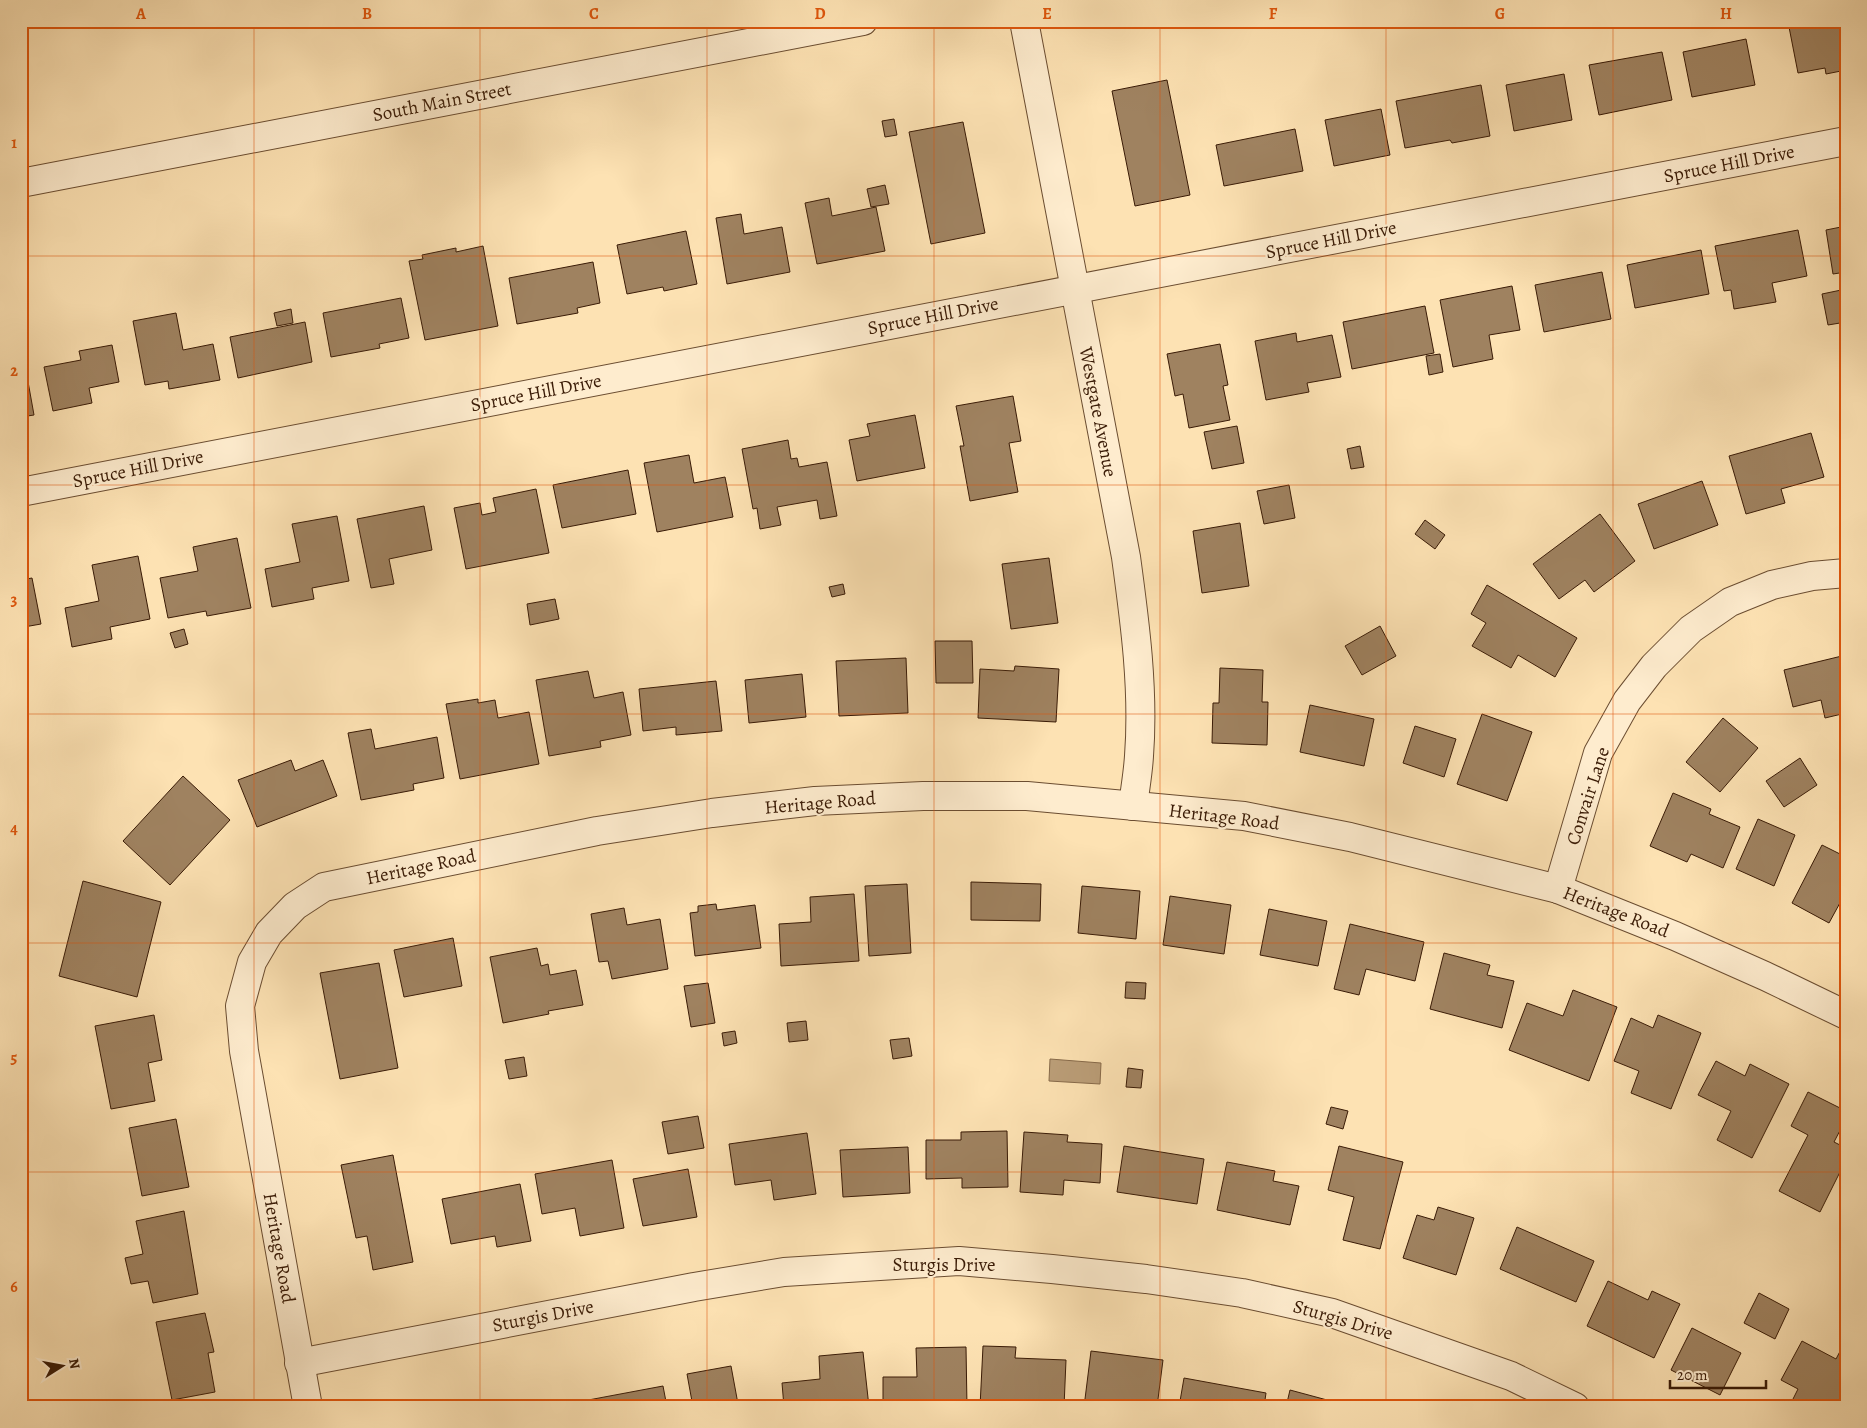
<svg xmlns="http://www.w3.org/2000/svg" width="1867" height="1428" viewBox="0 0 1867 1428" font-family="Alegreya,serif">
  <rect width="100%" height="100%" fill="#fde2b3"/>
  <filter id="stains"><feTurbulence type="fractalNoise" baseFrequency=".004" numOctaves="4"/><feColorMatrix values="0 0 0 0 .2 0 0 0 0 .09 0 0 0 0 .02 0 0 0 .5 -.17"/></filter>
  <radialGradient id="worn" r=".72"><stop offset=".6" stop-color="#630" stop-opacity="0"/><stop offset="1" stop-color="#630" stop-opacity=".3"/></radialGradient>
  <polygon fill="#bb9e78" stroke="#876a4a" points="1050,1059 1101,1063 1100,1084 1049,1081"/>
  <g fill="#9f8260" stroke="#3a1b06">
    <polygon points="1818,21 1846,21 1846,70 1826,74 1825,68 1798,73 1789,27"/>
    <polygon points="1746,39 1755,85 1692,97 1683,52"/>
    <polygon points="1662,52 1672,100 1599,115 1589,65"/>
    <polygon points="1564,74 1572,120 1514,131 1506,85"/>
    <polygon points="1167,80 1190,195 1135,206 1112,91"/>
    <polygon points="1481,85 1490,136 1452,143 1450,140 1405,148 1396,101"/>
    <polygon points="1381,109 1390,155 1334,166 1325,120"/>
    <polygon points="894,119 897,135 885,137 882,121"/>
    <polygon points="963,122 985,233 931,244 909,132"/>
    <polygon points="1295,129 1303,171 1224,186 1216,145"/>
    <polygon points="885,185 889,204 871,207 867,189"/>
    <polygon points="829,198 832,216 876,207 885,251 817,264 805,203"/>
    <polygon points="741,214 744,234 782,227 790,272 727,284 716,218"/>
    <polygon points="1846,226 1846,272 1833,274 1826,230"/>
    <polygon points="1798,230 1807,276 1772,283 1776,302 1734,309 1731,290 1724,291 1715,246"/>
    <polygon points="686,231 697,284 664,291 663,287 627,294 617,245"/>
    <polygon points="483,246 498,326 425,340 409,261 423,259 422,255 456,248 456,252"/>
    <polygon points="1701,250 1709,294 1635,308 1627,265"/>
    <polygon points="593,262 600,303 577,308 578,313 517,324 509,278"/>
    <polygon points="1602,272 1611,319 1544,332 1535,285"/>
    <polygon points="1512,286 1520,330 1489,335 1493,359 1453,367 1440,300"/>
    <polygon points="1846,289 1846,322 1828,325 1822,294"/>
    <polygon points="401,298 409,338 379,344 380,348 331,357 323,313"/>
    <polygon points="1425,306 1434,353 1352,369 1343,322"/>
    <polygon points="291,309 293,323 277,326 274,313"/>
    <polygon points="176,313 183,350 213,344 220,380 169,389 168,381 145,385 133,321"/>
    <polygon points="305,322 312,362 238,378 230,337"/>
    <polygon points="1296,333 1297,342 1332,335 1341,377 1307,383 1309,392 1266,400 1255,341"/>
    <polygon points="1220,344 1228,385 1223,386 1230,420 1189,428 1183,394 1175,396 1167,354"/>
    <polygon points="112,345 119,382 89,388 92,403 53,411 44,367 81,360 79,351"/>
    <polygon points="1440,354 1443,372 1429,375 1426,356"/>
    <polygon points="27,376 34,415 21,417 21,377"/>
    <polygon points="1013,396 1021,441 1009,443 1018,492 970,501 960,446 964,446 956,406"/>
    <polygon points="915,415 925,468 857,481 849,440 870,436 867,424"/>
    <polygon points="1237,426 1244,463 1212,469 1204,432"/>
    <polygon points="1811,433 1824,477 1781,489 1785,503 1746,514 1729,456"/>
    <polygon points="788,440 791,459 797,458 799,467 827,462 837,516 820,519 817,500 777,507 781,525 760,529 757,508 753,509 742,449"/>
    <polygon points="1360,446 1364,467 1351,469 1347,449"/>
    <polygon points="689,455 694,483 725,477 733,517 657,532 644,463"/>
    <polygon points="1846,461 1846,494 1841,493"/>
    <polygon points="628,470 636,514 562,528 553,485"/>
    <polygon points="1702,481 1718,525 1654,549 1638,504"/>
    <polygon points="1289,485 1295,518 1264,524 1257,491"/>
    <polygon points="536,489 549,553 466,569 454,508 480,503 482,515 496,512 493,498"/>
    <polygon points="424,506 432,550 389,559 394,584 371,588 357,519"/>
    <polygon points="1600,514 1635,561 1594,592 1585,580 1559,599 1533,564"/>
    <polygon points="337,516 349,581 312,588 314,599 272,607 265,569 300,562 292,524"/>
    <polygon points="1425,520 1445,535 1435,549 1415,534"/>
    <polygon points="1240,523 1249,586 1202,593 1193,531"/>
    <polygon points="237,538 251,608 207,616 206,611 168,618 160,578 198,571 193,547"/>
    <polygon points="138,556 150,619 110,627 112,639 72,647 65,608 99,601 92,565"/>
    <polygon points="1049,558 1058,623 1011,629 1002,564"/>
    <polygon points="32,578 41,624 24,627 27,642 21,643 21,580"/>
    <polygon points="843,584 845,594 832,597 829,587"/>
    <polygon points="1487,585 1577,638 1555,677 1518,655 1511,668 1472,646 1486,623 1471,614"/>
    <polygon points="555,599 559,619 530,625 527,604"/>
    <polygon points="1380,626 1396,656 1362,675 1345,646"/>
    <polygon points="184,629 188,644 175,648 170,633"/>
    <polygon points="935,641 972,641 973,683 936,683"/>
    <polygon points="1846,655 1846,713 1825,718 1821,700 1793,707 1784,670"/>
    <polygon points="906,658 908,713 839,716 836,661"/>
    <polygon points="1015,666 1059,669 1056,722 978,718 980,669 1014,671"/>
    <polygon points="1220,668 1263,670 1262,702 1268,702 1267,745 1212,743 1213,703 1219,703"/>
    <polygon points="588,671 594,698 623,692 631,735 600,741 601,747 549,756 536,680"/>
    <polygon points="802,674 806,717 749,723 745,680"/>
    <polygon points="716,681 722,731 676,735 676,727 643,731 639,689"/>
    <polygon points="478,699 478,703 495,700 498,718 529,712 539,764 460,779 446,704"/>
    <polygon points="1310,705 1374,719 1364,766 1300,752"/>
    <polygon points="1482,714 1532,732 1507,801 1457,784"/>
    <polygon points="1723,718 1758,748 1720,792 1686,762"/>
    <polygon points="1415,726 1456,739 1444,777 1403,763"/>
    <polygon points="371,729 375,749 437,737 444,778 413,784 414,790 361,800 348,733"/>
    <polygon points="1800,758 1817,785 1784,807 1766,781"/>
    <polygon points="291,760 295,771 323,760 337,796 257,827 238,780"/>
    <polygon points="183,776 230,820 170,885 123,841"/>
    <polygon points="1673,793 1711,809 1709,814 1740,827 1723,868 1691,854 1687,862 1650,846"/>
    <polygon points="1758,819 1795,835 1774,886 1736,869"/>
    <polygon points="1822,845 1846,857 1846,904 1841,901 1829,923 1792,903"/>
    <polygon points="83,881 161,902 137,997 59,976"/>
    <polygon points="971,882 1041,884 1040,921 971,920"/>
    <polygon points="907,884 911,953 869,956 865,886"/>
    <polygon points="1082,886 1140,891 1136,939 1078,933"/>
    <polygon points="854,894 859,961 781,966 779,924 811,922 810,897"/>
    <polygon points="1170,896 1231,905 1224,954 1163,945"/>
    <polygon points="716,904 717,910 755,905 761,948 695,956 690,913 698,912 698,906"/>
    <polygon points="624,908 627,925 660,919 668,969 612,979 608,961 599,962 591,914"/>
    <polygon points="1269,909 1327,921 1318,966 1260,955"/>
    <polygon points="1350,924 1424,942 1415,981 1366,969 1359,995 1334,989"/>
    <polygon points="453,938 462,986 404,997 394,950"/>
    <polygon points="537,948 541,966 548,964 550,975 576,970 583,1005 548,1011 549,1014 503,1023 490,957"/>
    <polygon points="1444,953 1490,965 1487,975 1514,981 1502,1028 1430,1009"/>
    <polygon points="379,963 398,1068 340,1079 320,973"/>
    <polygon points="1126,982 1146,983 1145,999 1125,998"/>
    <polygon points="708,983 715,1023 691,1027 684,986"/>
    <polygon points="1573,990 1617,1007 1589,1081 1509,1050 1527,1003 1563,1016"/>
    <polygon points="154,1015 162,1060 148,1063 155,1101 111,1109 95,1026"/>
    <polygon points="1658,1015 1701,1033 1671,1109 1631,1093 1639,1071 1614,1061 1631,1018 1653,1028"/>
    <polygon points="806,1021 808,1040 789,1042 787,1023"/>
    <polygon points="735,1031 737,1043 724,1046 722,1033"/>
    <polygon points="909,1038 912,1056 893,1059 890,1040"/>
    <polygon points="524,1057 527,1076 509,1079 505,1060"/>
    <polygon points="1716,1061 1745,1076 1750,1064 1789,1084 1752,1158 1717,1140 1731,1111 1698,1095"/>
    <polygon points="1128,1068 1143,1070 1141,1088 1126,1087"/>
    <polygon points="1808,1092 1846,1111 1846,1119 1834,1142 1846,1148 1846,1160 1820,1212 1779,1191 1808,1135 1791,1126"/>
    <polygon points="1331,1107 1348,1111 1343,1129 1326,1124"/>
    <polygon points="698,1116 704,1148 668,1154 662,1122"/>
    <polygon points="176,1119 189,1187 142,1196 129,1128"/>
    <polygon points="1007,1131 1008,1187 962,1188 962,1178 926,1179 926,1140 961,1140 961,1132"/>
    <polygon points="1024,1132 1068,1135 1067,1142 1102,1144 1100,1183 1064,1180 1063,1195 1020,1192"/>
    <polygon points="807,1133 816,1194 774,1200 771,1180 735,1185 729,1144"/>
    <polygon points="1124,1146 1204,1159 1197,1204 1117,1192"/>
    <polygon points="1339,1146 1403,1162 1380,1249 1343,1240 1354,1197 1328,1190"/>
    <polygon points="908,1147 910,1193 843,1197 840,1150"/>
    <polygon points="393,1155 413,1262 373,1270 367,1236 356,1238 341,1165"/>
    <polygon points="612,1160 624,1228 580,1236 575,1208 542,1214 535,1174"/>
    <polygon points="1227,1162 1275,1171 1273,1181 1299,1186 1290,1225 1217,1210"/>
    <polygon points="688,1169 697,1217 643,1226 633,1179"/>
    <polygon points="520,1184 531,1241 497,1247 495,1236 451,1244 442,1199"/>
    <polygon points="1438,1207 1474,1218 1456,1275 1403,1258 1417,1215 1434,1220"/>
    <polygon points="184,1211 198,1294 153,1303 148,1281 131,1284 125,1258 143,1254 136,1221"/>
    <polygon points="1517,1227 1594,1261 1576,1302 1500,1269"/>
    <polygon points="1608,1281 1648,1300 1652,1291 1680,1304 1654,1358 1587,1326"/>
    <polygon points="1759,1293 1789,1309 1775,1339 1744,1323"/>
    <polygon points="205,1313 214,1352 208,1353 215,1392 172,1400 156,1322"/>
    <polygon points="1692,1328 1741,1353 1720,1395 1671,1370"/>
    <polygon points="1846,1340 1846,1389 1837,1407 1789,1407 1798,1389 1781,1380 1802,1341 1836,1359"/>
    <polygon points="983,1346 1016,1347 1015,1358 1066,1360 1064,1407 980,1407"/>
    <polygon points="966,1347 967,1407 883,1407 883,1377 917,1377 916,1348"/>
    <polygon points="1091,1351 1163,1360 1157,1407 1084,1407"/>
    <polygon points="863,1352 869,1407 784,1407 782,1383 820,1379 819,1356"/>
    <polygon points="731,1366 738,1404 756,1400 757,1407 693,1407 687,1374"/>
    <polygon points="1184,1378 1266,1393 1264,1407 1179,1407"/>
    <polygon points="663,1386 667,1407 584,1407 583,1401"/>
    <polygon points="1290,1390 1353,1407 1286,1407"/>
    <polygon points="529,1400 530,1406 560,1401 561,1407 492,1407"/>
    <polygon points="226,1403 226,1407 206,1407"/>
  </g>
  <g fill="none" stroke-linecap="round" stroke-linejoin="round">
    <g stroke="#6b4d31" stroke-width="30">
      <g id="minor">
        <path d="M1024,21L1126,557C1135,623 1144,690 1139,756C1138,773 1135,789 1133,806"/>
        <polyline points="21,183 863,21"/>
        <polyline points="21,492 1846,141"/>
        <polyline points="1558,889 1598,753 1627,701 1654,666 1691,629 1730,602 1772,585 1812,576 1846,573"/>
        <polyline points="299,1363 694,1287 784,1272 959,1261 1052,1269 1146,1279 1242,1293 1332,1313 1511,1376 1575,1407"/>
        <polyline points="308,1407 244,1051 240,1006 252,962 269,933 295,906 324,887 597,831 712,813 815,801 923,796 1027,796 1244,816 1350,837 1558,889 1675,936 1765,976 1846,1015"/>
      </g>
    </g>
    <use href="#minor" stroke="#feecce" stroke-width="28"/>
  </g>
  <path fill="none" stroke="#df560c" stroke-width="1" stroke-opacity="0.55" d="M254,21V1407M480,21V1407M707,21V1407M934,21V1407M1160,21V1407M1386,21V1407M1613,21V1407M21,256H1846M21,485H1846M21,714H1846M21,943H1846M21,1172H1846"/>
  <g text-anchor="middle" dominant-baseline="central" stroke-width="4.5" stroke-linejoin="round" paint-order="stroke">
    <g font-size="19" fill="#3a1b06" stroke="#feecce">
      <text transform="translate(442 102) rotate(-11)">South Main Street</text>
      <text transform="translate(1729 164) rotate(-11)">Spruce Hill Drive</text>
      <text transform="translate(1331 240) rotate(-11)">Spruce Hill Drive</text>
      <text transform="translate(933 316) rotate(-11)">Spruce Hill Drive</text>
      <text transform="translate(536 393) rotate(-11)">Spruce Hill Drive</text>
      <text transform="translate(1098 412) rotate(79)">Westgate Avenue</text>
      <text transform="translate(138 469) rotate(-11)">Spruce Hill Drive</text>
      <text transform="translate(1588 796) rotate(-72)">Convair Lane</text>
      <text transform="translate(820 803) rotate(-5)">Heritage Road</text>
      <text transform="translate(1224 817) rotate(7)">Heritage Road</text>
      <text transform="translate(421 867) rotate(-12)">Heritage Road</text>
      <text transform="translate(1616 912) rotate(21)">Heritage Road</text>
      <text transform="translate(279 1248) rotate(80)">Heritage Road</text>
      <text x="944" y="1265">Sturgis Drive</text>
      <text transform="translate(543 1316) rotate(-11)">Sturgis Drive</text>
      <text transform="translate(1343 1320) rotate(16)">Sturgis Drive</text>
    </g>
  </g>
  <rect width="1867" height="1428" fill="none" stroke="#fde2b3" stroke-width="55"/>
  <g transform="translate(62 1366) rotate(79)" stroke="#feecce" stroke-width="4" paint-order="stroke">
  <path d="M0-4L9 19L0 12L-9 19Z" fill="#3a1b06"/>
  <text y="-8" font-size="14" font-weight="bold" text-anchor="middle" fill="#3a1b06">N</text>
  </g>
  <path d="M1670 1380v8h96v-8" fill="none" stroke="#3a1b06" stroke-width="2.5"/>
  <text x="1677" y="1380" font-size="15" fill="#3a1b06" stroke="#feecce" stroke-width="4" paint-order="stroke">20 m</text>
  <rect x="28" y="28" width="1812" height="1372" fill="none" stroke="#df560c" stroke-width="2"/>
  <g font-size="16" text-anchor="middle" font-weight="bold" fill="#df560c">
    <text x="141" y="19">A</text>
    <text x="367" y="19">B</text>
    <text x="594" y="19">C</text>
    <text x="820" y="19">D</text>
    <text x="1047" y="19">E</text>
    <text x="1273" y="19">F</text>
    <text x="1500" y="19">G</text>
    <text x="1726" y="19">H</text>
    <text x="14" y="148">1</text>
    <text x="14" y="376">2</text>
    <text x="14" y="605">3</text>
    <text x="14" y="834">4</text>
    <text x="14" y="1063">5</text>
    <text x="14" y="1292">6</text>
  </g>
  <rect width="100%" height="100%" filter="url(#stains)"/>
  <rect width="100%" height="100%" fill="url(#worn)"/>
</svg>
